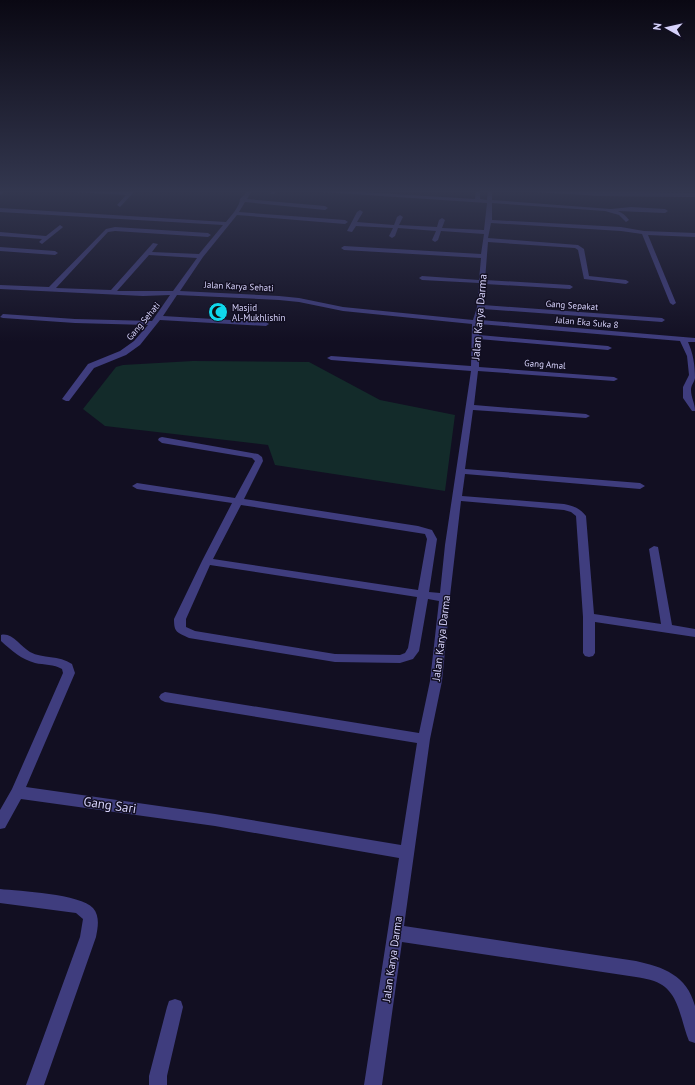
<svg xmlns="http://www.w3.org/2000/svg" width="695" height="1085" viewBox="0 0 695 1085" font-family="'PT Sans',sans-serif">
  <rect width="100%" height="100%" fill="#120f22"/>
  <polygon fill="#132b2a" points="193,361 309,362 380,400 455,415 445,491 275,465 268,445 105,426 83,409 116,367 123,365"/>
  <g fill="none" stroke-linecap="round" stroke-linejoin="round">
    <g fill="#3f3d7e" fill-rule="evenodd">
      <polygon points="2,190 7,190 0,195 0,191"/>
      <polygon points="56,190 128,192 130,190 135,191 120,207 117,205 126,195 58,191"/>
      <polygon points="272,190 277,190 274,194 270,194"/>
      <path d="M305,190H329L475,199L476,190H480V199L487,200L488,190H492V200L611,209L631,207L665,209L668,211L665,213L618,211C623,213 626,216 629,220L626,222L619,215L605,211L492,203V220L621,227L644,231L695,233V237L648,235L676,303L673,305L670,303L642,234L621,231L491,223L488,238L578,245L584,249L589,276L626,280L629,282L626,284L584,279L578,250L575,248L488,242L485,280L570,285L573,287L570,289L485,284L483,305L662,318L665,320L662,322L483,309L480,320L695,338V342H688C693,353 695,365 695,378C694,383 691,385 691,390C691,398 695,403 695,411H692L683,398V387L689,375L687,356L680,341L479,324V335L608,346L612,348L608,350L479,339V367L614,377L618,379L614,381L478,371L474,405L586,414L590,416L586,418L473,410L465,469L640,483L645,486L640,489L465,474L462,496L564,504C573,506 580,508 586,516L594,614L661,624L649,549L654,546L658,547L672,625L695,629V637L595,622V653L593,656L589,657L585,656L583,653V617L576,516L571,512L564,510L461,501L450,596L451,598L450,601L442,681L430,739L404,926L636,961C663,967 687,975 695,1006C695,1017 695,1032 695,1043L689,1041C680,1020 680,990 654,981C649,979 642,978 636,977L402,942L382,1085H364L399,858L215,826L21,799L5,828L0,829V810L12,789L63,673L62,669C54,664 44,665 35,663C21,659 12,651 1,641V635C12,632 21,647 30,652C43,659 59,655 72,664L75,673L26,787L215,814L401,845L417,743L165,702L161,700L159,697L161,694L165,692L419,733L430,681L439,601L428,599L419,651L413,659L400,663L335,662L189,638C177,632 174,633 174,619L202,561L232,503L137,489L132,486L137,483L235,498L255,461L252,458L162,443L158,440L159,438L162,437L258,454L262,457L263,461L244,499L418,526L432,530L437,539L429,592L440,593L445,545L471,371L331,360L327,358L331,356L471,366L472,324L343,311L299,302L279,300L177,295L163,316L266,322L269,324L266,326L160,320L140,345L126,355L94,368L69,401H66L62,399L88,364L120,351L134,341L148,325L75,323L3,318L0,317L3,314L75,319L152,321L170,295L143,296L0,289V285L49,287L106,229L115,227L208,233L211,235L208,237L115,231L108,232L56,288L111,290L153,243L158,244L152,252L199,254L223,225L0,212V208L226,222C231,216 240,206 240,199L248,191L251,193L247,199L325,206L328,208L325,210L245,202L239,212L345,220L348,222L345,224L237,215L203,257L180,291L279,296L299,298L343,307L473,320L477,307L479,283L422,280L419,278L422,276L479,280L481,258L344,250L341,248L344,246L481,254L484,234L441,231L438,240L435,242L432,240L436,231L398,228L395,236L392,238L389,236L393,228L356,226L352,232L347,231L357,212L360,210L363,212L357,222L394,225L397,217L400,215L403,217L399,225L437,227L439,220L442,218L445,220L442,228L484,230L487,203L307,191ZM149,255L197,258L173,291H117ZM241,505L425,534L427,539L418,590L213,559ZM210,565L417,597L408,648L405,653L400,655L335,654L195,631L186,627V619Z"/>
      <polygon points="516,190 695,193 695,197 600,196 518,191"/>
      <polygon points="60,225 63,227 62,228 42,244 39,242 42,239 0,236 0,232 46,236"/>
      <polygon points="0,247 55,251 58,253 55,255 0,251"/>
      <path d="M0,889C19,891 81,894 93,908C100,916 98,927 96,937L44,1085H26L80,937L83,919L76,913L0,903Z"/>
      <polygon points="175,999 181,1001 183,1007 167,1076 167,1085 149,1085 149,1076 167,1007 169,1001"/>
    </g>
  </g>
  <linearGradient id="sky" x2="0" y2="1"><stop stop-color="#0a0813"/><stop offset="0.56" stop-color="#33374f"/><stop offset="1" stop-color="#33374f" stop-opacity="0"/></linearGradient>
  <rect width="695" height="342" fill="url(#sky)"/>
  <defs>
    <g id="mosque-disc" transform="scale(1)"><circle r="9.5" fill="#10d7eb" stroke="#120f22"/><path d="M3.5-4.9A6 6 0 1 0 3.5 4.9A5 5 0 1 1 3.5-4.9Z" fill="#111"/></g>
  </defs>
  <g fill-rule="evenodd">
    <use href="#mosque-disc" x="218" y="312"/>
  </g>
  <g text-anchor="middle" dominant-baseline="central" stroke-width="3" stroke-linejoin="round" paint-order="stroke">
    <g font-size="9" fill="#d7d3fc" stroke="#120f22">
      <text transform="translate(239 286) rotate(3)">Jalan Karya Sehati</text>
      <text transform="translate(572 305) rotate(4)">Gang Sepakat</text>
      <text transform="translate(143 321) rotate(-50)">Gang Sehati</text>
      <text transform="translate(587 322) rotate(5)">Jalan Eka Suka 8</text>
      <text transform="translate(545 364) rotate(4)">Gang Amal</text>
    </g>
    <g font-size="9" fill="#d7d3fc" stroke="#120f22" text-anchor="start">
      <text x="232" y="307">Masjid<tspan x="232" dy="10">Al-Mukhlishin</tspan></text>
    </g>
    <g font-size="11" fill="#d7d3fc" stroke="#120f22">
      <text transform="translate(479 317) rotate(-85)">Jalan Karya Darma</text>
      <text transform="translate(441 638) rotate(-83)">Jalan Karya Darma</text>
      <text transform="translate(392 959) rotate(-82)">Jalan Karya Darma</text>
    </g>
    <g font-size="13" fill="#d7d3fc" stroke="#120f22">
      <text transform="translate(110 805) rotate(8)">Gang Sari</text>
    </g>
  </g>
  <g transform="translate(667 28) rotate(278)" stroke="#120f22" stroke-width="3" paint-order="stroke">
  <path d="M0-3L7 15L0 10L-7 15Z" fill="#d7d3fc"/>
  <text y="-6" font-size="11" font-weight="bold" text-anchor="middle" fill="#d7d3fc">N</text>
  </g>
</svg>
